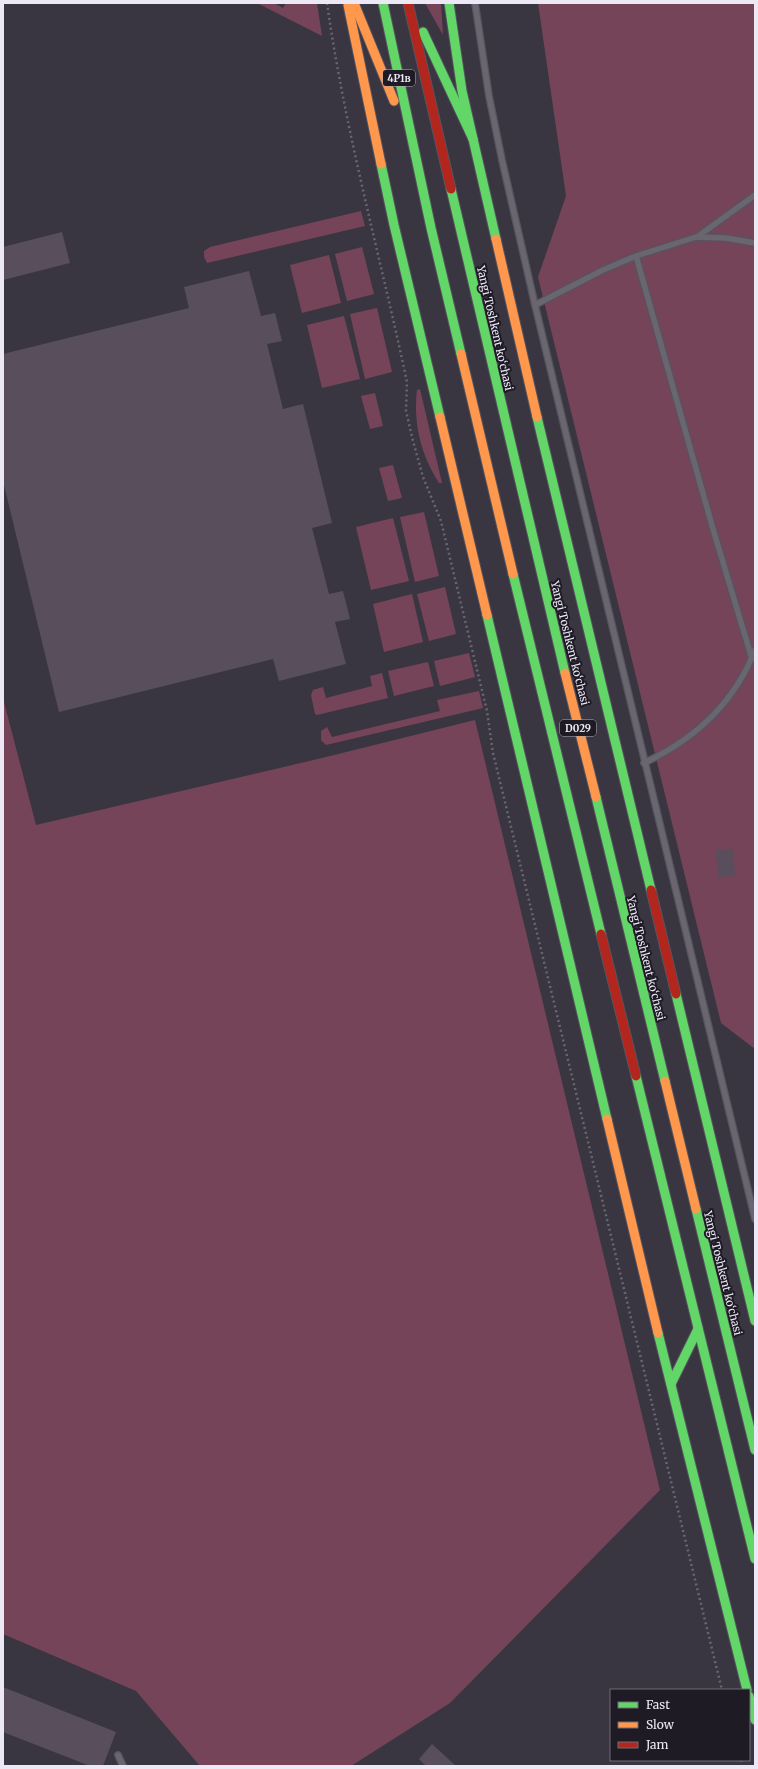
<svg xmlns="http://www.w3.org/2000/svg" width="758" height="1769" viewBox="0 0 758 1769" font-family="Merriweather,serif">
  <rect width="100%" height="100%" fill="#393642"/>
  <g fill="#764458">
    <polygon points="257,3 274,3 283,8 286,3 317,3 322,36"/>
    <polygon points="425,3 441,3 443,35"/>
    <polygon points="538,3 755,3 755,1049 721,1023 538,277 566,196"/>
    <polygon points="361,211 365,226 207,263 204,257 204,251 210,247"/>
    <polygon points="362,247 374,294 347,301 335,254"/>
    <polygon points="329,255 341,303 302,313 290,265"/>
    <polygon points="377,308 392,372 365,379 350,314"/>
    <polygon points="344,316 360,379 322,388 307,325"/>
    <path d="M420,389L442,483H439C421,455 413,424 417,390Z"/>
    <polygon points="375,393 383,426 370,429 361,396"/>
    <polygon points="393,465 402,498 388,501 379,468"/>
    <polygon points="424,512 439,576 415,582 400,517"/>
    <polygon points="393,518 409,581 371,590 356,527"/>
    <polygon points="445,587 456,634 429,641 417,594"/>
    <polygon points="412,594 423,642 384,652 373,604"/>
    <polygon points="469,653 475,677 440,686 434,661"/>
    <polygon points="428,662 434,686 394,696 388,671"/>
    <polygon points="382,673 388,698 317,715 315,714 311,695 313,690 323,687 326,698 372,686 370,676"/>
    <polygon points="479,691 483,708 326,745 321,740 321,731 327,727 332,737 440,711 437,700"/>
    <polygon points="3,698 36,825 322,758 475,720 660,1490 450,1703 351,1766 200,1766 136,1691 3,1634"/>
  </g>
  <g fill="#584e5c">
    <polygon points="62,232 70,263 3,280 3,247"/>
    <polygon points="249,271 261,316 275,313 282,341 267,344 283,409 303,404 332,523 312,528 329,594 343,591 350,619 335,622 346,664 279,681 273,659 59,712 3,481 3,354 189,308 184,287"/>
    <polygon points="733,849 735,876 718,877 716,850"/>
    <polygon points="3,1687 116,1732 103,1766 90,1766 3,1732"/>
    <polygon points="432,1744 456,1766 426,1766 419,1759"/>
  </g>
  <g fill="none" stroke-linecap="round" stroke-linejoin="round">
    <g stroke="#56545e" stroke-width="8">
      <g id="lane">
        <polyline points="475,3 489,96 502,160 535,305 755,1219"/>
        <polyline points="697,237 755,195"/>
        <polyline points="535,305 603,270 636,256"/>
        <polyline points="752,659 713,529 636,256 696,237 726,238 755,243"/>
        <path d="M644,763C695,739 734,704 755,650"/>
        <polyline points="118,1755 123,1766"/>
      </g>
    </g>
    <g stroke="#56545e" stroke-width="11">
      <g id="fast">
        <polyline points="383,3 431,228 461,354"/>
        <polyline points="449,3 462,91 496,239"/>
        <polyline points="423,32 473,139"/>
        <polyline points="381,164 394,225 440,417"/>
        <polyline points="451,189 565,673"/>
        <polyline points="537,417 651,890"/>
        <polyline points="513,574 601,934"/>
        <polyline points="487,615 607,1119"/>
        <polyline points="596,797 665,1081"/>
        <polyline points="676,994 755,1321"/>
        <polyline points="636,1076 755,1559"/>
        <polyline points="696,1209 755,1450"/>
        <polyline points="658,1333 747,1690"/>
        <polyline points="671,1384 698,1329"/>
        <polyline points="749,1696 755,1720"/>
      </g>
    </g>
    <g stroke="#56545e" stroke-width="11">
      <g id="slow">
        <polyline points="354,3 394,101"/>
        <polyline points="348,5 381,164"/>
        <polyline points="496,239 537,417"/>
        <polyline points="461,354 513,574"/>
        <polyline points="440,417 487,615"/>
        <polyline points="565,673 596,797"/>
        <polyline points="665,1081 696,1209"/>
        <polyline points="607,1119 658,1333"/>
      </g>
    </g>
    <g stroke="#56545e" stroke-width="11">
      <g id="jam">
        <polyline points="408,3 451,189"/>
        <polyline points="651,890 676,994"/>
        <polyline points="601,934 636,1076"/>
      </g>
    </g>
    <g stroke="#69666f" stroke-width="2.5" stroke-dasharray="2 3" stroke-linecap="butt">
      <path d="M327,3C345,131 380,255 407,382L406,411L413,441L423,477L441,521L487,711L493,753L722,1690"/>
      <polyline points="741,1760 742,1766"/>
    </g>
    <use href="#lane" stroke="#696670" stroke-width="5.5"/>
    <use href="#fast" stroke="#63d668" stroke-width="9"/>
    <use href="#slow" stroke="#ff974d" stroke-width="9"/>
    <use href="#jam" stroke="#b3261e" stroke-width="9"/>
  </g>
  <g text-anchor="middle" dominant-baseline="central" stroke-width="4" stroke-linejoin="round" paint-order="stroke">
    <g fill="#1e1b25" stroke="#aeaab7" stroke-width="1">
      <rect x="383" y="70" width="32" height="16" rx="3"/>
      <rect x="560" y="720" width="36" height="16" rx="3"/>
    </g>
    <g font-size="10" font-weight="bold" fill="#ece8f6">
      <text x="399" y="78">4Р1в</text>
      <text x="578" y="728">D029</text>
    </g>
    <g font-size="11" fill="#ece8f6" stroke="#1e1b25">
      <text transform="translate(495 328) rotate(77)">Yangi Toshkent ko‘chasi</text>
      <text transform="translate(570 643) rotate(76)">Yangi Toshkent ko‘chasi</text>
      <text transform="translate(646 958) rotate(76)">Yangi Toshkent ko‘chasi</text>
      <text transform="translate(723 1273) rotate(76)">Yangi Toshkent ko‘chasi</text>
    </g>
  </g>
  <rect width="758" height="1769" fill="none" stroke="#ece8f6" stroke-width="8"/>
  <rect x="610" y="1689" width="140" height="72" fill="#1e1b25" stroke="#706d79"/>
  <rect x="618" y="1702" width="20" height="6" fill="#63d668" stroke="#706d79"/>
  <text x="646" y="1709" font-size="12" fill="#ece8f6">Fast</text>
  <rect x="618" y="1722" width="20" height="6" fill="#ff974d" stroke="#706d79"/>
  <text x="646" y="1729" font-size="12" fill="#ece8f6">Slow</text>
  <rect x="618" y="1742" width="20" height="6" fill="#b3261e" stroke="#706d79"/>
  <text x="646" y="1749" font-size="12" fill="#ece8f6">Jam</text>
</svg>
